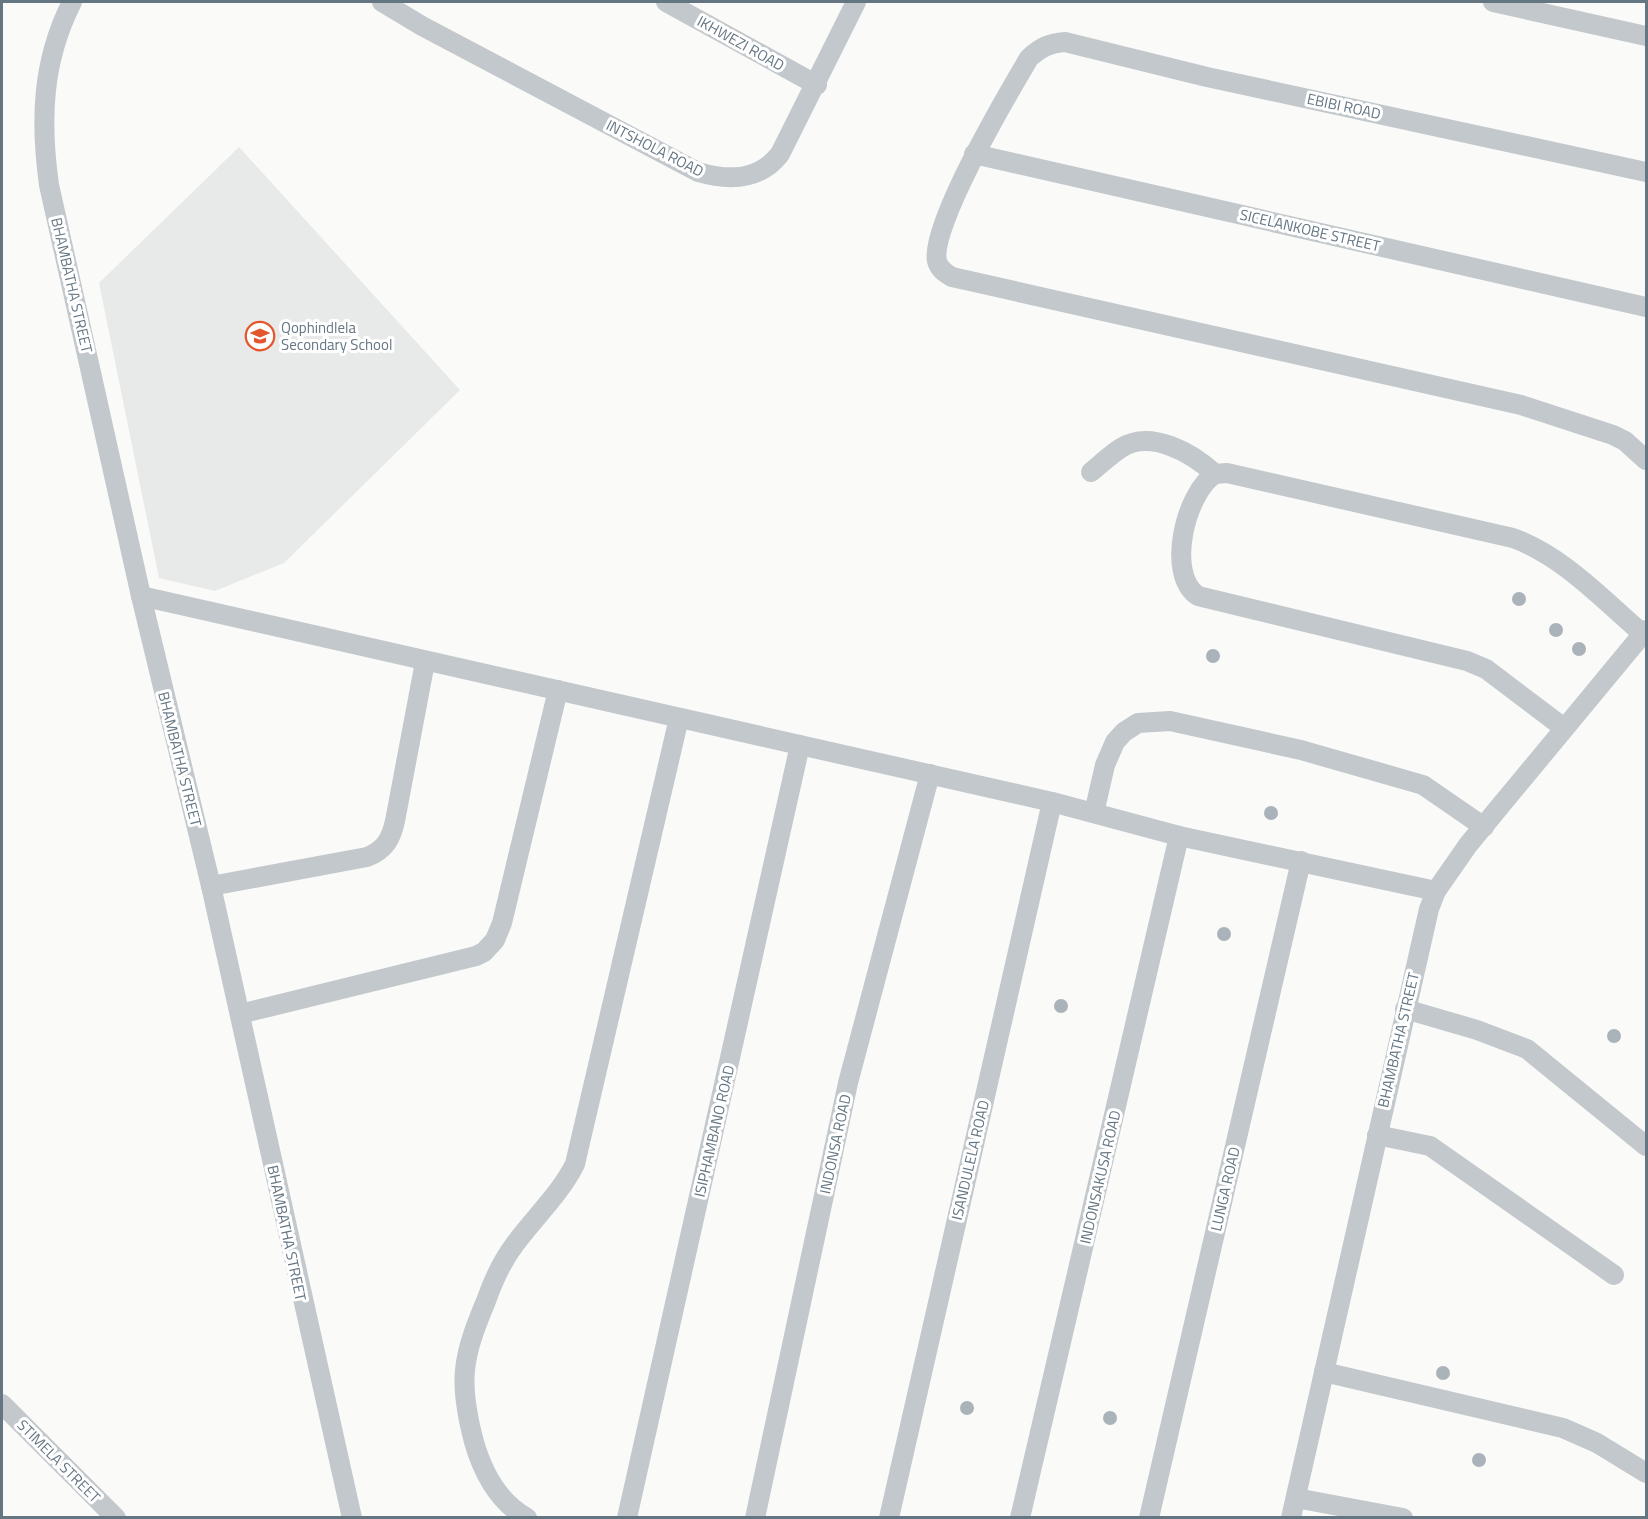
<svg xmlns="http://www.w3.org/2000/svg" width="1648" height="1519" viewBox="0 0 1648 1519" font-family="'Titillium Web',sans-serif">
  <rect width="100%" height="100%" fill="#fafaf8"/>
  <polygon fill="#e8e9e9" points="239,147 460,390 284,563 215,591 159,578 99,283"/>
  <g fill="#aab3b9">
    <circle cx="1519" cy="599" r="7"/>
    <circle cx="1556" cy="630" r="7"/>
    <circle cx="1579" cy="649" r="7"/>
    <circle cx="1213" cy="656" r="7"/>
    <circle cx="1271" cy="813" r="7"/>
    <circle cx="1224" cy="934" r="7"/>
    <circle cx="1061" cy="1006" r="7"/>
    <circle cx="1614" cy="1036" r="7"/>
    <circle cx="1443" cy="1373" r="7"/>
    <circle cx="967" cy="1408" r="7"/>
    <circle cx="1110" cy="1418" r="7"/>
    <circle cx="1479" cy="1460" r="7"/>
  </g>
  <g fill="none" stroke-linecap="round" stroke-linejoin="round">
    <g stroke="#c3c8cc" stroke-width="20">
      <path d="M72,2C42,61 40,120 49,185L141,596L211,886L352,1518"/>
      <path d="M382,2L422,26L698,172C729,181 759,181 780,154L856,2"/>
      <polyline points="666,2 817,85"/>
      <polyline points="1493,2 1646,36"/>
      <polyline points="974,154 1646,307"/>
      <path d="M1646,172L1207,77L1065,42C1050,43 1041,47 1029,58C1009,92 929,227 937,261C939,269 945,273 952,277L1521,405L1613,435L1625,441L1646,460"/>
      <path d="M1091,472C1101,464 1110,455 1121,448C1151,429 1192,453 1215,474"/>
      <polyline points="141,596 1052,802 1179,836 1436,891"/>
      <path d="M1564,728L1486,669L1467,661L1198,596C1165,574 1186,492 1215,474L1227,473L1513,538C1564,557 1602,599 1643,634"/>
      <polyline points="1094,813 1105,765 1115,742 1124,732 1138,723 1170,721 1301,750 1423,785 1484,827"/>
      <path d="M211,886L367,857C385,850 391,839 395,821L425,662"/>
      <polyline points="1405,1009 1477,1030 1527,1049 1646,1146"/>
      <polyline points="240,1014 476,956 484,952 495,940 502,923 558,690"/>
      <polyline points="1377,1135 1430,1146 1614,1275"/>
      <polyline points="1324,1372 1563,1428 1597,1443 1646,1473"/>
      <polyline points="2,1404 116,1518"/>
      <polyline points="1296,1498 1403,1518"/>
      <path d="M527,1518C498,1502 483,1473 474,1442C458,1381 462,1358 486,1301C493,1281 502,1261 515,1244C535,1217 560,1194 575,1164L679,718"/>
      <polyline points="627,1518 800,745"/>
      <polyline points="755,1518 848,1083 930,774"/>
      <polyline points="889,1518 1052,802"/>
      <polyline points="1020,1518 1179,836"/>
      <polyline points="1149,1518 1301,861"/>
      <polyline points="1291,1518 1429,909 1436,891 1468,845 1646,630"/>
    </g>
  </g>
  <defs>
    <g id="school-ring" transform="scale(1.5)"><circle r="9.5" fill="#fff" stroke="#e4572e" stroke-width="1.5"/><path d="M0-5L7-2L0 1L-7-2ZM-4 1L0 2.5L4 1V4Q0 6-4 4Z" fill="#e4572e"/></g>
  </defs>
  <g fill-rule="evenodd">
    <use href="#school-ring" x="260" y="336"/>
  </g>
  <g text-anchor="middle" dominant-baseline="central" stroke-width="6" stroke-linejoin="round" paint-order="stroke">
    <g font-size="15" fill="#657683" stroke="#fff">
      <text transform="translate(741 43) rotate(29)">IKHWEZI ROAD</text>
      <text transform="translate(1344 106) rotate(12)">EBIBI ROAD</text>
      <text transform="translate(655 148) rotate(27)">INTSHOLA ROAD</text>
      <text transform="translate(1310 230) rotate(13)">SICELANKOBE STREET</text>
      <text transform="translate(72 285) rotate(77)">BHAMBATHA STREET</text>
      <text transform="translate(180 759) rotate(76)">BHAMBATHA STREET</text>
      <text transform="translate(1398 1040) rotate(-77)">BHAMBATHA STREET</text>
      <text transform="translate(714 1131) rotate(-77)">ISIPHAMBANO ROAD</text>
      <text transform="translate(835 1144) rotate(-78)">INDONSA ROAD</text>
      <text transform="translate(970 1160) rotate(-77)">ISANDULELA ROAD</text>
      <text transform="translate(1100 1177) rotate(-77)">INDONSAKUSA ROAD</text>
      <text transform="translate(1225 1189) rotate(-77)">LUNGA ROAD</text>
      <text transform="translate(287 1233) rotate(78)">BHAMBATHA STREET</text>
      <text transform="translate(59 1461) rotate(45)">STIMELA STREET</text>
    </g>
    <g font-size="15" fill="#657683" stroke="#fff" text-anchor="start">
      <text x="281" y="327">Qophindlela<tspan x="281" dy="17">Secondary School</tspan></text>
    </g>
  </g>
  <rect width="1648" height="1519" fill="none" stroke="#657683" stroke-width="6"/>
</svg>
